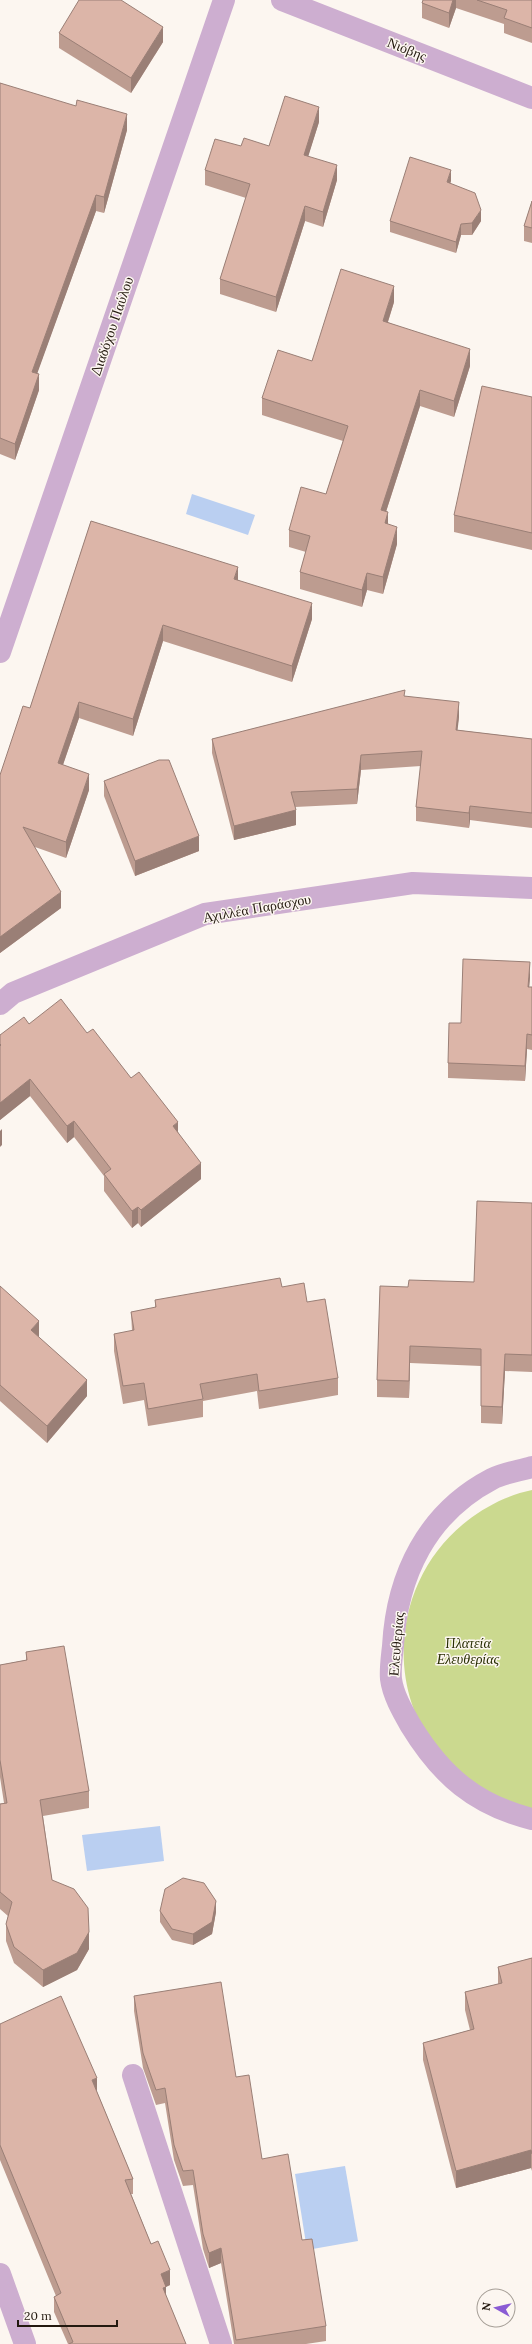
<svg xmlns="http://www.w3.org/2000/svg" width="532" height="2344" viewBox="0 0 532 2344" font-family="Lora,serif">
  <rect width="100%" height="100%" fill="#fcf6f0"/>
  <path fill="#cbd98f" d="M532,1490V1811C495,1799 461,1783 437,1751C382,1680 397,1575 467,1521C486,1506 508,1495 532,1490Z"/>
  <g fill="#bacff1">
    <polygon points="192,494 255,515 248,535 186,514"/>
    <polygon points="160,1826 164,1861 87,1871 82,1835"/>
    <polygon points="345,2166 358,2241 307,2250 295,2174"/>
  </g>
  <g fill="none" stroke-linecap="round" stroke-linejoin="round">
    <g stroke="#cdaed0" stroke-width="22">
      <polyline points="282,0 532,98"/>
      <polyline points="0,652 224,0"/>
      <polyline points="0,1004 13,993 205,914 413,883 532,888"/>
      <path d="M532,1467C519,1471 503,1473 492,1479C427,1513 397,1575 393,1646C392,1656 390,1669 391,1679C393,1695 403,1712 411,1726C441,1775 475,1805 532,1819"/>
      <polyline points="133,2075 221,2344"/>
      <polyline points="0,2274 25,2344"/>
    </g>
  </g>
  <g fill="#bd9c90">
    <polygon points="423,0 532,0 532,43 504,33 504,24 456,8 449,28 422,18 422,3"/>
    <polygon points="59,33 163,42 131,93 59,48"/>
    <polygon points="0,83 127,130 104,213 96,211 37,373 39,390 15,460 0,454"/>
    <polygon points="319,122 308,156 337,180 323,227 305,221 276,312 220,294 220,279 246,198 205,185 205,170 269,146"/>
    <polygon points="451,181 450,183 481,221 472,235 461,235 456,253 390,232 390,221"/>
    <polygon points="532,201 532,243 524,241 524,226"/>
    <polygon points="394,302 388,322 470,366 454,417 420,406 386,512 388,524 397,544 383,594 367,590 362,607 300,589 300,572 306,552 289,547 289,530 326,494 343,441 262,415 262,398 312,361"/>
    <polygon points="532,397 532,550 454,532 454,515"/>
    <polygon points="91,521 238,580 312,619 292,682 163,641 133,736 79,718 63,765 89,790 66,858 35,847 61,908 0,953 0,775 30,708"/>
    <polygon points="405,696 459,717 457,730 532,739 532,828 470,820 469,828 416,821 416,807 421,766 361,770 357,804 295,807 296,825 234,840 212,753 212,739"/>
    <polygon points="104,781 199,851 135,876 104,796"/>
    <polygon points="530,977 529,987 532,987 532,1050 527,1049 525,1081 448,1078 448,1063 461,1023"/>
    <polygon points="29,1024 87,1033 131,1078 178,1132 201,1179 141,1227 138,1223 132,1228 104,1191 104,1176 74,1137 67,1143 30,1096 0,1120 0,1035"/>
    <polygon points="532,1203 532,1372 505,1371 502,1424 481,1423 481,1366 410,1363 409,1398 377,1397 377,1380 408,1287 474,1282"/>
    <polygon points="0,1286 39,1337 87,1396 47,1443 0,1401"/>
    <polygon points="282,1287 307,1302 338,1378 338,1395 259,1409 257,1391 203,1401 203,1417 148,1426 144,1400 123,1404 114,1351 114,1334 132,1331 131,1312 155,1308 155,1300"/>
    <polygon points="26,1652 89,1791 89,1808 43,1816 52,1880 89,1949 77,1970 43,1987 14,1963 6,1941 6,1924 8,1916 0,1909 0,1804 4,1803 0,1777 0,1665 26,1660"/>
    <polygon points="160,1911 216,1912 212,1934 193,1945 172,1940 160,1922"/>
    <polygon points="532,1958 532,2171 531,2168 456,2188 423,2060 423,2043 470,2030 465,2010 465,1992 498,1984 498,1967"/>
    <polygon points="134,1996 236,2077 262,2159 302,2240 326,2326 326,2341 306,2344 234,2344 221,2263 209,2268 203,2249 193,2185 183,2186 174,2160 165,2103 156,2105 143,2068 134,2011"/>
    <polygon points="0,2024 97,2092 133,2179 133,2194 131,2194 151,2244 170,2285 166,2287 166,2296 186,2344 68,2344 54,2312 54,2297 56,2296 0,2160"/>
  </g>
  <g fill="#9a7f76">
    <polygon points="453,0 456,0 456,8 449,28 449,13"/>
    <polygon points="163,27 163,42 131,93 131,78"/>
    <polygon points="319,107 319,122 304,170 304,155"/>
    <polygon points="127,114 127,130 104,213 104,197"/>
    <polygon points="337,165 337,180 323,227 323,212"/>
    <polygon points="451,170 451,181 447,193 447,182"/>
    <polygon points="96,195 96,211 32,388 32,372"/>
    <polygon points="305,206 305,221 276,312 276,297"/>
    <polygon points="481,210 481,221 472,235 472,223"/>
    <polygon points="461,224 461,235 456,253 456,242"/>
    <polygon points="394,286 394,302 383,337 383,321"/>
    <polygon points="470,349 470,366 454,417 454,401"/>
    <polygon points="39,374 39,390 15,460 15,444"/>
    <polygon points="420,390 420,406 381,527 381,510"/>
    <polygon points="388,512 388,529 385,523"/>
    <polygon points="397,527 397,544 383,594 383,577"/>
    <polygon points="238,567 238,584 234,579"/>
    <polygon points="367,573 367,590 362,607 362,590"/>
    <polygon points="312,603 312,619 292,682 292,666"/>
    <polygon points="163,625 163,641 133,736 133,719"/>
    <polygon points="79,702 79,718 58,779 58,763"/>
    <polygon points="459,702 459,717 456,744 456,730"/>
    <polygon points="361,755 361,770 357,804 357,789"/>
    <polygon points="89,774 89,790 66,858 66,842"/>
    <polygon points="470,806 470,820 469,828 469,813"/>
    <polygon points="296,810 296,825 234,840 234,826"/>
    <polygon points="199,836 199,851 135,876 135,861"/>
    <polygon points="61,892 61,908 0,953 0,937"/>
    <polygon points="530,962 530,977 528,1002 528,987"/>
    <polygon points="527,1034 527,1049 525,1081 525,1066"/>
    <polygon points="30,1079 30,1096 0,1120 0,1103"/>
    <polygon points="74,1121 74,1137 67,1143 67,1126"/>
    <polygon points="178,1122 178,1139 173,1126"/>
    <polygon points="2,1129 2,1145 0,1147 0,1131"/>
    <polygon points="201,1163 201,1179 141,1227 141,1210"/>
    <polygon points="138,1207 138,1223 132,1228 132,1211"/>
    <polygon points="39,1321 39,1337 31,1330"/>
    <polygon points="410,1346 410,1363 409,1398 409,1381"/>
    <polygon points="505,1354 505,1371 502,1424 502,1407"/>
    <polygon points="87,1380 87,1396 47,1443 47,1426"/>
    <polygon points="216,1901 216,1912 212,1934 193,1945 193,1934"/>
    <polygon points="89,1932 89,1949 77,1970 43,1987 43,1970"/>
    <polygon points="97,2078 97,2093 92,2080"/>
    <polygon points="531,2150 531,2168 456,2188 456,2171"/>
    <polygon points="221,2248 221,2263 209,2268 209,2253"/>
    <polygon points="170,2270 170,2285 161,2289 161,2274"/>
    <polygon points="166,2287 166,2302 163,2288"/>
  </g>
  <g fill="#dcb5a8" stroke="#9a7f76">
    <polygon points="79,0 121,0 163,27 131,78 59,33"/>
    <polygon points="423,0 453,0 449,13 422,3"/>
    <polygon points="477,0 532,0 532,28 504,18 507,10"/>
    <polygon points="0,83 76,106 77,100 127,114 104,197 96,195 32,372 39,374 15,444 0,438"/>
    <polygon points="285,96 319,107 304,155 337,165 323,212 305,206 276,297 220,279 250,184 205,170 215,139 241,146 244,138 269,146"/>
    <polygon points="410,157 451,170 447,182 475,193 481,210 472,223 461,224 456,242 390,221"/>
    <polygon points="532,201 532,228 524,226"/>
    <polygon points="341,269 394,286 383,321 470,349 454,401 420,390 381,510 388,512 385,523 397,527 383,577 367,573 362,590 300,572 310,536 289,530 301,487 326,494 348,426 262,398 278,350 312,361"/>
    <polygon points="482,386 532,397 532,533 454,515"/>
    <polygon points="91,521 238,567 234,579 312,603 292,666 163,625 133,719 79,702 58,763 89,774 66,842 23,827 61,892 0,937 0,775 23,706 30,708"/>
    <polygon points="405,690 404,696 459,702 456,730 532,739 532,813 470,806 469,813 416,807 422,751 361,755 357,789 291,792 296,810 234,826 212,739"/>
    <polygon points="159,760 169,760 199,836 135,861 104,781"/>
    <polygon points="463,959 530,962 528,987 532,987 532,1035 527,1034 525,1066 448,1063 449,1023 461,1023"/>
    <polygon points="61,999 87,1033 93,1029 131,1078 139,1072 178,1122 173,1126 201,1163 141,1210 138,1207 132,1211 104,1174 111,1169 74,1121 67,1126 30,1079 0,1103 0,1046 1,1045 0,1044 0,1035 24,1017 29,1024"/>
    <polygon points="477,1201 532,1203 532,1355 505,1354 502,1407 481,1406 481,1349 410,1346 409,1381 377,1380 380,1286 408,1287 409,1280 474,1282"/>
    <polygon points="280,1278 282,1287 304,1283 307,1302 325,1299 338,1378 259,1391 257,1374 200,1384 203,1399 148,1409 144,1383 123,1386 114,1334 134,1330 131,1312 156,1307 155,1300"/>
    <polygon points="0,1286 39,1321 31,1330 87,1380 47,1426 0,1385"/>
    <polygon points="64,1646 89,1791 40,1800 52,1880 74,1889 88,1908 89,1932 77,1953 43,1970 14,1947 6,1924 12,1902 0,1892 0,1804 7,1803 0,1760 0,1665 27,1660 26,1652"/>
    <polygon points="183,1878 204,1883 216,1901 212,1922 193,1934 172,1929 160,1911 165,1889"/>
    <polygon points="532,1958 532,2154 531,2150 456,2171 423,2043 474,2029 465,1992 502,1983 498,1967"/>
    <polygon points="221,1982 236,2077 249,2075 262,2159 288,2154 302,2240 312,2239 326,2326 236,2340 221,2248 209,2253 203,2234 193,2170 183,2171 174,2145 165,2088 156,2090 143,2053 134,1996"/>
    <polygon points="61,1996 97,2078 92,2080 133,2179 125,2180 151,2244 158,2241 170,2270 161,2274 166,2287 163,2288 186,2344 69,2344 73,2342 54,2297 61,2293 0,2145 0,2024"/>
  </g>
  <g text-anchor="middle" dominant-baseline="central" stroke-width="3" stroke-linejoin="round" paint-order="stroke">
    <g font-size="14" fill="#23190f" stroke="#fcf6f0">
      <text transform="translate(407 49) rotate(22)">Νιόβης</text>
      <text transform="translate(112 326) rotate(-71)">Διαδόχου Παύλου</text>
      <text transform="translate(257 908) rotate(-10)">Αχιλλέα Παράσχου</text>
      <text transform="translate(396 1644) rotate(-85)">Ελευθερίας</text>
    </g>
    <g font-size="14" font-style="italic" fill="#282e02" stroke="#fcf6f0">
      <text x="468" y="1643">Πλατεία<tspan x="468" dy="16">Ελευθερίας</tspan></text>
    </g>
  </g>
  <g transform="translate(496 2308) rotate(278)"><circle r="19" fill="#fcf6f0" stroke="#a59e96"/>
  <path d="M0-3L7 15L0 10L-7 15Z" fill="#8a5bd4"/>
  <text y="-6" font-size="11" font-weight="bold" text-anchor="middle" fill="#23190f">N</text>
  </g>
  <path d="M18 2320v6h99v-6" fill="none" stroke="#23190f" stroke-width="2"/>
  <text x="24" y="2320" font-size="12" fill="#23190f" stroke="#fcf6f0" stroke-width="3" paint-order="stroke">20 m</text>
</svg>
